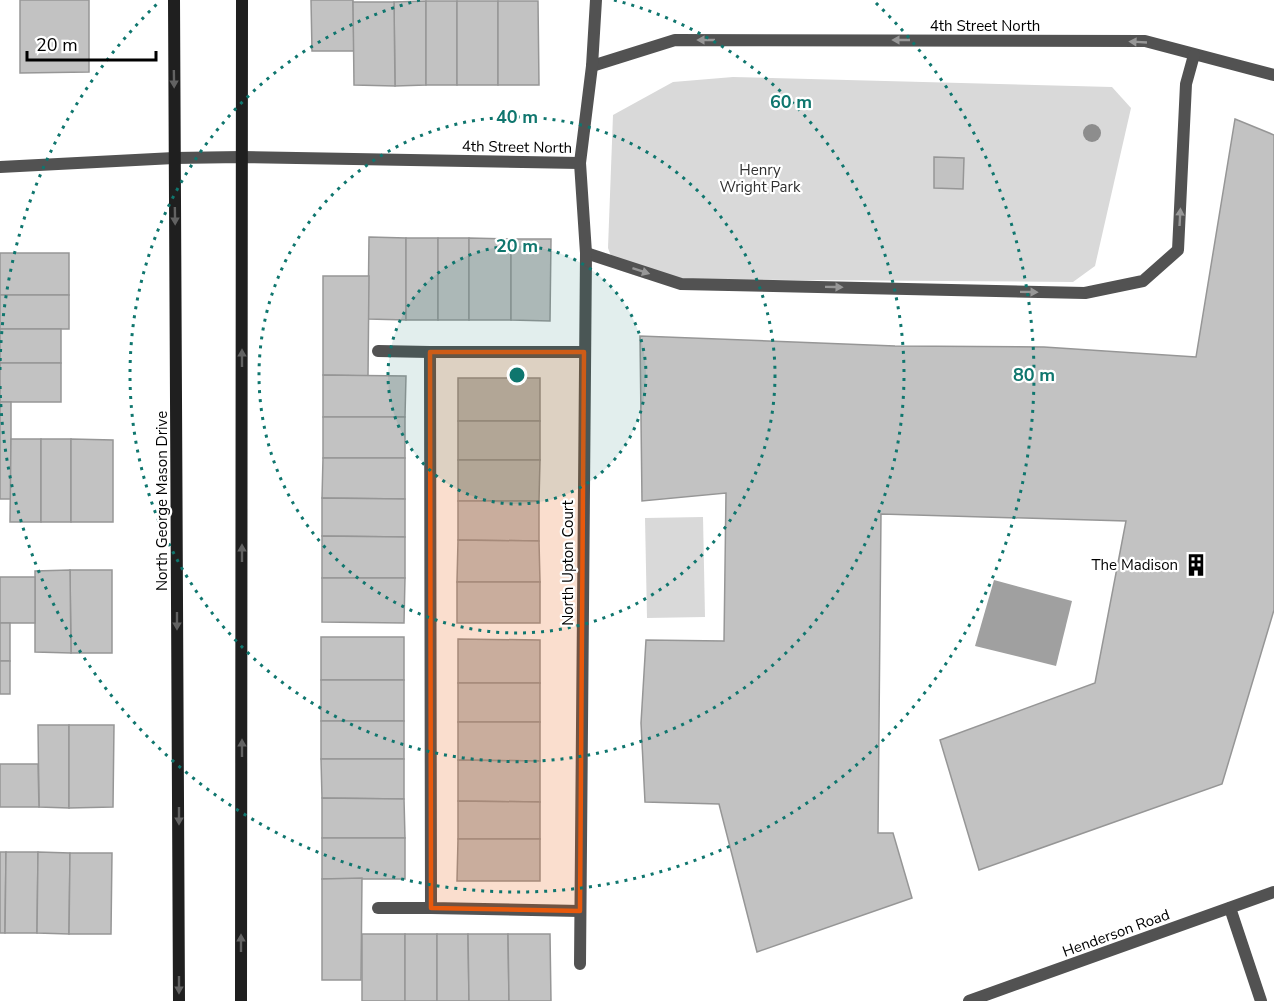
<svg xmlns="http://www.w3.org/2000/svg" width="1274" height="1001" viewBox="0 0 1274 1001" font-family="'Nunito Sans',sans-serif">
  <rect width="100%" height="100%" fill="#fff"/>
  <g fill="#d9d9d9">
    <polygon points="733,77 1112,87 1131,108 1095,266 1073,282 646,279 616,269 608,248 613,115 673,82"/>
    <polygon points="703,517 705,617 647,618 645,518"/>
  </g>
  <polygon fill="#a0a0a0" points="994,580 1072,601 1056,666 975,646"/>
  <g fill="#c2c2c2" stroke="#969696" stroke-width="1.5">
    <polygon points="20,0 89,0 89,72 20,73"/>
    <polygon points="311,0 353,0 354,51 312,51"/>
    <polygon points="426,1 426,85 395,86 394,2"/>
    <rect x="426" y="1" width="31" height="84"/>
    <rect x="457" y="1" width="41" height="84"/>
    <polygon points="498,1 538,1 539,85 498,85"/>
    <polygon points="353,2 394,2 395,86 354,85"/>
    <polygon points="1235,119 1274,135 1274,610 1222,784 979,870 940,740 1095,683 1126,521 881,514 878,833 893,833 912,898 757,952 719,804 645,802 641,723 646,640 724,641 726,493 642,501 640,336 895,346 1044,347 1196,357"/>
    <polygon points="934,157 964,158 963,189 934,188"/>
    <polygon points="369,237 406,238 406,320 368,319"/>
    <rect x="406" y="238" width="32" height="82"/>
    <rect x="438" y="238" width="31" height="82"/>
    <polygon points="469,238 511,239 511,320 469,320"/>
    <polygon points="511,239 551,239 550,321 511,320"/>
    <rect x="0" y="253" width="69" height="42"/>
    <polygon points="323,276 369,276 368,376 323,375"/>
    <rect x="0" y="295" width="69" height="34"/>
    <rect x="0" y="329" width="61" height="34"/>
    <rect x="0" y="363" width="61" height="39"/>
    <polygon points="323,375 406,376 405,417 323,417"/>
    <rect x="458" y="378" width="82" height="43"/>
    <rect x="0" y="402" width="11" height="97"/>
    <rect x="323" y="417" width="82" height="41"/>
    <rect x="458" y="421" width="82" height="39"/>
    <polygon points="11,439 41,439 41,522 10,522"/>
    <rect x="41" y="439" width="30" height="83"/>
    <polygon points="71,439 113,440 113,522 71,522"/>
    <polygon points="323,458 405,458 405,499 322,498"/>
    <polygon points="458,460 540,460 539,501 458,501"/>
    <polygon points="322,498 405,499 405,537 322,536"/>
    <polygon points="458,501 539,501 539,541 458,540"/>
    <polygon points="322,536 405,537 405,578 322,578"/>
    <polygon points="458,540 539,541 540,582 457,582"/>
    <polygon points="70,570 112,570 112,653 71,653"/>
    <polygon points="70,570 71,653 35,652 35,571"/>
    <rect x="0" y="577" width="35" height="46"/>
    <polygon points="322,578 405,578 404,623 322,622"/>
    <rect x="457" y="582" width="83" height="41"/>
    <rect x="0" y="623" width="10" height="38"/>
    <rect x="321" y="637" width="83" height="43"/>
    <polygon points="458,639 540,640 540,683 458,683"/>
    <rect x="0" y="661" width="10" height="33"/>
    <rect x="321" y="680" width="83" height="41"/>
    <rect x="458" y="683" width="82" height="39"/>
    <rect x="321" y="721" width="83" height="38"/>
    <polygon points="458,722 540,722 540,761 458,760"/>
    <polygon points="38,725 69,725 69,808 39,807"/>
    <polygon points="69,725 114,725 113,807 69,808"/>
    <polygon points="321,759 404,759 404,799 322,798"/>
    <polygon points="458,760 540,761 540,802 458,801"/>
    <polygon points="0,764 38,764 39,807 0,807"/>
    <polygon points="322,798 404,799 405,838 322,838"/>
    <polygon points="458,801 540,802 540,839 458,839"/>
    <rect x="322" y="838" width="83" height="41"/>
    <polygon points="458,839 540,839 540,881 457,881"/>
    <polygon points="0,852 6,852 5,933 0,933"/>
    <polygon points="6,852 38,852 37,933 5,933"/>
    <polygon points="38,852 70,853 69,934 37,933"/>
    <polygon points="70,853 112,853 111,934 69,934"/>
    <polygon points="362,878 361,980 322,980 322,879"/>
    <rect x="362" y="934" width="43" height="67"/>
    <rect x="405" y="934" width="32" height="67"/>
    <polygon points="437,934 468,934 469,1001 437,1001"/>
    <polygon points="468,934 508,934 509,1001 469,1001"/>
    <polygon points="508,934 550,934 551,1001 509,1001"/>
  </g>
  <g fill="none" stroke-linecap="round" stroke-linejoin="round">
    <g stroke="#525252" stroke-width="12">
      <polyline points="592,66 675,40 1145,41 1274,75"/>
      <polyline points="0,167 174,158 242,157 580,163 592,66 596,0"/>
      <polyline points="586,253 681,284 1085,293 1143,281 1178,250 1186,84 1194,55"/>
      <polyline points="378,351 430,352"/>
      <polyline points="378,908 431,908"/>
      <polyline points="1230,908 1261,1001"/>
      <polyline points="580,911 431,908 430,352 584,352"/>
      <polyline points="580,964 586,253 580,163"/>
    </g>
    <polyline stroke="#525252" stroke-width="12" points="969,1001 1274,892"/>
    <g stroke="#1f1f1f" stroke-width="12">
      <polyline points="174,0 179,1001"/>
      <polyline points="241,1001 242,0"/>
    </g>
  </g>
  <circle fill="#8d8d8d" cx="1092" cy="133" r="9"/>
  <defs><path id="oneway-solid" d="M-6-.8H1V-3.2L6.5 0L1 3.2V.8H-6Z" transform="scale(1.5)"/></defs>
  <g fill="#979797">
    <use href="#oneway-solid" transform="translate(706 40) rotate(-180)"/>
    <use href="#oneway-solid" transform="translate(901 40) rotate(-180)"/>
    <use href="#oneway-solid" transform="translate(1138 42) rotate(-177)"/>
    <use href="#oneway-solid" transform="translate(1180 217) rotate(-87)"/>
    <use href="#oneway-solid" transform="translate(641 271) rotate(18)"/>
    <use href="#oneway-solid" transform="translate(834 287) rotate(1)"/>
    <use href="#oneway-solid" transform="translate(1029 292) rotate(1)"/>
  </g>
  <g fill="#626262">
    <use href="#oneway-solid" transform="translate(174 79) rotate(89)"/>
    <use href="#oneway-solid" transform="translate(175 216) rotate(89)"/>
    <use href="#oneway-solid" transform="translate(242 358) rotate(-90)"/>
    <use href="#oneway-solid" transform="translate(242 553) rotate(-90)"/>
    <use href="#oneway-solid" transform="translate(177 621) rotate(90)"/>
    <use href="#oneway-solid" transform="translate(242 748) rotate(-90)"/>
    <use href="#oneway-solid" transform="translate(179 816) rotate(90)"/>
    <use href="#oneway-solid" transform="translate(241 943) rotate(-90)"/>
    <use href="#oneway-solid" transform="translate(179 985) rotate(90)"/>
  </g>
  <path fill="#e8590c" fill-opacity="0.2" stroke="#e8590c" stroke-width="4.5" stroke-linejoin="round" d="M430,352H584L580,911L431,908Z"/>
  <circle cx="517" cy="375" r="129" fill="#0f766e" fill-opacity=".12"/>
  <g fill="none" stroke="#0f766e" stroke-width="3" stroke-dasharray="3 6">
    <circle cx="517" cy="375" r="129"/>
    <circle cx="517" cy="375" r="258"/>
    <path d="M614 0A387 387 0 1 1 420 0"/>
    <path d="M0 370A517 517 0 0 1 158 3M876 3A517 517 0 1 1 0 380"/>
  </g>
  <defs>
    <g id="building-bare" transform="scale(1.8)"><path d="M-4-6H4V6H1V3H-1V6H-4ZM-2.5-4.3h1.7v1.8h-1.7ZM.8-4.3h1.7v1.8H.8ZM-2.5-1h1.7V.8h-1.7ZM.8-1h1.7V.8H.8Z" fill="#000" stroke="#fff" stroke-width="2.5" paint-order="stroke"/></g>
  </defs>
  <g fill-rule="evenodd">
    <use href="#building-bare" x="1196" y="565"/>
  </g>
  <g text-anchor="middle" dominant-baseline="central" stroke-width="4.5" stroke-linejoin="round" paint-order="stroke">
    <g font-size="15" fill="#000" stroke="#fff">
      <text x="985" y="26">4th Street North</text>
      <text transform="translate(517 147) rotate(1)">4th Street North</text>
      <text transform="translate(162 501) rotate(-90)">North George Mason Drive</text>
      <text transform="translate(568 563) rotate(-90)">North Upton Court</text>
      <text transform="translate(1116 933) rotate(-20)">Henderson Road</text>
    </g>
    <g font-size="15" fill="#303030" stroke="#fff">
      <text x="760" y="170">Henry<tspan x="760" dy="17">Wright Park</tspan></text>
    </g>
    <g font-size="15" fill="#000" stroke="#fff" text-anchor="end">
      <text x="1178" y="565">The Madison</text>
    </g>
  </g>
  <circle cx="517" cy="375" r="9" fill="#0f766e" stroke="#fff" stroke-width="3"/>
  <g font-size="18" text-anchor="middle" font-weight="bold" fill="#0f766e" stroke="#fff" stroke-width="4.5" stroke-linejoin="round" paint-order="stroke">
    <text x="791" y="108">60 m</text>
    <text x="517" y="123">40 m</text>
    <text x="517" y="252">20 m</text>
    <text x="1034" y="381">80 m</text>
  </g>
  <path d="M27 51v9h129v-9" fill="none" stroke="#000000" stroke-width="3"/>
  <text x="36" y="51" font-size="18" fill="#000000" stroke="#ffffff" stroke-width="4.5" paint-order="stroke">20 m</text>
</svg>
